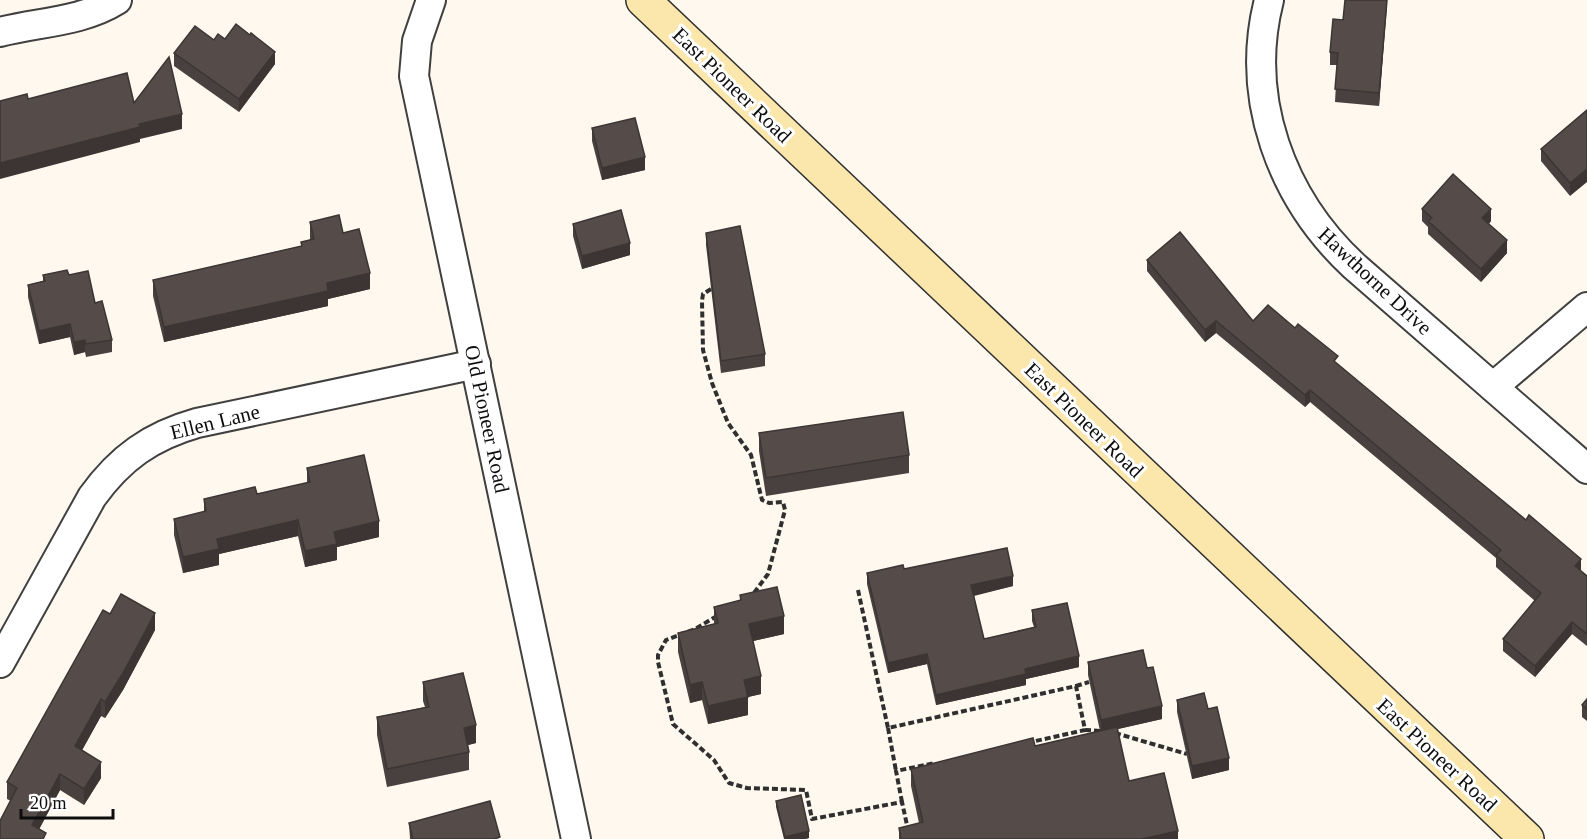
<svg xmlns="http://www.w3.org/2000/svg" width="1587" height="839" viewBox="0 0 1587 839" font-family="Georgia,serif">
  <rect width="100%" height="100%" fill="#fef8ee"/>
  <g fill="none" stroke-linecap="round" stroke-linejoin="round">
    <g stroke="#404040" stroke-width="32">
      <g id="street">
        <polyline points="431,0 417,41 414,76 576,839"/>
        <path d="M1269,0C1244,98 1281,198 1354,266L1587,469"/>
        <path d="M0,32C39,22 82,22 117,0"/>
        <polyline points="1493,387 1587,307"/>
        <path d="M0,663L92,497C120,458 151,436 197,423L476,364"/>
      </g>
    </g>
    <g stroke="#2f2f2f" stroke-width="36">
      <polyline id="secondary" points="643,0 1527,839"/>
    </g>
    <g stroke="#2f2f2f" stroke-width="4" stroke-dasharray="6 3" stroke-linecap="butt">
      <polyline points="711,289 703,294 702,301 703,350 712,383 728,423 751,455 762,500 769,503 783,502 785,510 768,574 754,593"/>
      <polyline points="858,590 888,728 1076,686 1085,730 1031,742"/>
      <polyline points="717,616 695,629 666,640 658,655 658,662 673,724 714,760 729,783 747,788 806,790 812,819 902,802 910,839"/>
      <polyline points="1076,686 1089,682"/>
      <polyline points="888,728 896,771"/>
      <polyline points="1085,730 1102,731"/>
      <polyline points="1115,733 1187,754"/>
      <polyline points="902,802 896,771 935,763"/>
    </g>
    <use href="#street" stroke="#fff" stroke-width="28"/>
    <use href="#secondary" stroke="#fbe6ac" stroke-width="33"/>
  </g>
  <g fill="#494140">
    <polygon points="1387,0 1379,106 1335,102 1337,65 1330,65 1330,52 1343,20"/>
    <polygon points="225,39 275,64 239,112 174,66 174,53 214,40"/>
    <polygon points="1587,110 1570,196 1541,161 1541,149"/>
    <polygon points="592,128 645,170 602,180 592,141"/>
    <polygon points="1422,209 1491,221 1489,224 1507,253 1481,282 1428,234 1428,227 1422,221"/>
    <polygon points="310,222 343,233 370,289 328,299 328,306 164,342 153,296 153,280 301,246 301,242 310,240"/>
    <polygon points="573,224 630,255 582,269 573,236"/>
    <polygon points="706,233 765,354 765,366 721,373 706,245"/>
    <polygon points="1147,260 1253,321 1338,364 1587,576 1587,646 1572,634 1535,677 1503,651 1503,639 1535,601 1496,567 1496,558 1310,402 1305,407 1216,333 1205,342 1147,271"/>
    <polygon points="43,275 69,275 95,303 112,340 112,352 86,357 85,352 74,355 70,337 39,344 28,297 28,285 43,281"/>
    <polygon points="759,433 909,455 909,473 766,496 759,451"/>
    <polygon points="307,468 379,537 337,547 337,560 305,567 298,536 219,554 219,565 183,573 174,535 174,519 204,512 204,499 257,494 307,483"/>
    <polygon points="904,569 1013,586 974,596 984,639 1034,627 1032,621 1032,610 1079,667 1026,679 1026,685 936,705 927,664 888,673 867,584 867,573"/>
    <polygon points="740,595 784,634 753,641 761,694 748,697 748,715 708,724 702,700 690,703 678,652 678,633 714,624 714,607 740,601"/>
    <polygon points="110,614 155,630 123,690 105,718 101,716 82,750 101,778 84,805 60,790 39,829 46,839 11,801 7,799 7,782"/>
    <polygon points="1088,662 1162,719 1117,729 1129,781 1178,839 899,839 899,828 919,823 911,786 911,769 1035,746 1100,731 1088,675"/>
    <polygon points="423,682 476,743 468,745 469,752 469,770 387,787 377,735 377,717 425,707 423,701"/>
    <polygon points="1587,699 1587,721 1582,717 1582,705"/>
    <polygon points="1177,700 1208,709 1229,770 1192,779 1177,712"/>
    <polygon points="776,801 809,838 805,839 784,839 776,807"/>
    <polygon points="409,823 500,839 410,839"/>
  </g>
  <g fill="#3c3534">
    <polygon points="1387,0 1387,6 1379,106 1379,93"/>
    <polygon points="275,52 275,64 239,112 239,99"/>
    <polygon points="182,114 182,129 140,139 140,142 0,179 0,163 139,124"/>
    <polygon points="645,157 645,170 602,180 602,168"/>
    <polygon points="1587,169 1587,182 1570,196 1570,183"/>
    <polygon points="1491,209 1491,221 1482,231 1482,218"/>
    <polygon points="1507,240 1507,253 1481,282 1481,269"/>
    <polygon points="630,243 630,255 582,269 582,256"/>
    <polygon points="370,273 370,289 328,299 328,306 164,342 164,327 327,283"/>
    <polygon points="1216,321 1216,333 1205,342 1205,330"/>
    <polygon points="70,324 70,337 39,344 39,331"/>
    <polygon points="85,340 85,352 74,355 74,342"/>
    <polygon points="1310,390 1310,402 1305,407 1305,395"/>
    <polygon points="298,520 298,536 219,554 219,565 183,573 183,557 217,539"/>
    <polygon points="379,521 379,537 337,547 337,560 305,567 305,551 334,532"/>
    <polygon points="1581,559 1581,571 1575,566"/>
    <polygon points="1013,576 1013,586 971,596 971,585"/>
    <polygon points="155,613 155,630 123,690 105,718 105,702"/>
    <polygon points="784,616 784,634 749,642 749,624"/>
    <polygon points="1572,622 1572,634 1535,677 1535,666"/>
    <polygon points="927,654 927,664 888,673 888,663"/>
    <polygon points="1079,656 1079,667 1026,679 1026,685 936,705 936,695 1025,669"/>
    <polygon points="761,676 761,694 748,697 748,715 708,724 708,706 744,680"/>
    <polygon points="702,682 702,700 690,703 690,685"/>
    <polygon points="101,699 101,716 75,763 75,746"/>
    <polygon points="1162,706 1162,719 1101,733 1101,720"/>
    <polygon points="476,725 476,743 464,746 464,728"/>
    <polygon points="1229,758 1229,770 1192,779 1192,766"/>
    <polygon points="101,762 101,778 84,805 84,789"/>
    <polygon points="60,774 60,790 34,839 32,825"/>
    <polygon points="809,831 809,838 805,839 785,839 785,837"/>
    <polygon points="1178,831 1178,839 1142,839"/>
  </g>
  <g fill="#554c4a" stroke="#3c3534" stroke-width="1.5">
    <polygon points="1345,0 1387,0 1379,93 1335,89 1338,53 1330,52 1333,19 1343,20"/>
    <polygon points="236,24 250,35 251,33 275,52 239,99 174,53 195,26 214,40 218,34 225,39"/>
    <polygon points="169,57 182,114 139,124 140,127 0,163 0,101 27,94 28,99 127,73 134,103"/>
    <polygon points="1587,110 1587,169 1570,183 1541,149"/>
    <polygon points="635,118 645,157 602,168 592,128"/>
    <polygon points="1453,174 1491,209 1482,218 1507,240 1481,269 1428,221 1432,218 1422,209"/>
    <polygon points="621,210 630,243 582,256 573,224"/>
    <polygon points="339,215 343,233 359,229 370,273 327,283 328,291 164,327 153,280 302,246 301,242 314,239 310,222"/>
    <polygon points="740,226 765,354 721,361 706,233"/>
    <polygon points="1180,232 1253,321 1268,305 1295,328 1298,324 1338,356 1334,361 1441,450 1526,520 1529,515 1581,559 1575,566 1587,576 1587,634 1572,622 1535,666 1503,639 1541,593 1496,555 1501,550 1310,390 1305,395 1216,321 1205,330 1147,260"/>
    <polygon points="67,270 69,275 88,271 95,303 102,301 112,340 86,344 85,340 74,342 70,324 39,331 28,285 45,281 43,275"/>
    <polygon points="903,412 909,455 766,478 759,433"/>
    <polygon points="364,455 379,521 334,532 337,544 305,551 298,520 217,539 219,549 183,557 174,519 206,511 204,499 255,487 257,494 310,482 307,468"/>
    <polygon points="1007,548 1013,576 971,585 984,639 1036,627 1032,610 1067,603 1079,656 1025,669 1026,674 936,695 927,654 888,663 867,573 903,565 904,569"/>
    <polygon points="777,587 784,616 749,624 761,676 744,680 748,697 708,706 702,682 690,685 678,633 718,623 714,607 741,600 740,595"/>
    <polygon points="121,594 155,613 123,673 105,702 101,699 75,746 101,762 84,789 60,774 32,825 46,833 43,839 0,839 0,821 17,788 7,782 103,610 110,614"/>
    <polygon points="1143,650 1147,668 1153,667 1162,706 1101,720 1088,662"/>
    <polygon points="463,673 476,725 464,728 469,752 387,769 377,717 429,707 423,682"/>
    <polygon points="1204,693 1208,709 1217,707 1229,758 1192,766 1177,700"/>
    <polygon points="1587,699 1587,709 1582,705"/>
    <polygon points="1117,727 1129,781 1164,773 1178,831 1142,839 901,839 899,828 923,822 911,769 1033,738 1035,746"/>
    <polygon points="801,795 809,831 785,837 776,801"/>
    <polygon points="490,801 500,837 494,839 413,839 409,823"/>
  </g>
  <g text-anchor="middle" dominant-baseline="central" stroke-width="6" stroke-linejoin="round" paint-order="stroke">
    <g font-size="21" fill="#0d0d0d" stroke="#fff">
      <text transform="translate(732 85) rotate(44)">East Pioneer Road</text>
      <text transform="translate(1375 281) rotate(43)">Hawthorne Drive</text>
      <text transform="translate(487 419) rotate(78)">Old Pioneer Road</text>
      <text transform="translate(1084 420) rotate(44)">East Pioneer Road</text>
      <text transform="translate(215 422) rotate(-14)">Ellen Lane</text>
      <text transform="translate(1437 755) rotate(43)">East Pioneer Road</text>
    </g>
  </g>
  <path d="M21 809v9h92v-9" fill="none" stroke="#0d0d0d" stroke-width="3"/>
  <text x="30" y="809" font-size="18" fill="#0d0d0d" stroke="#ffffff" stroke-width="4.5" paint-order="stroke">20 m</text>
</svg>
